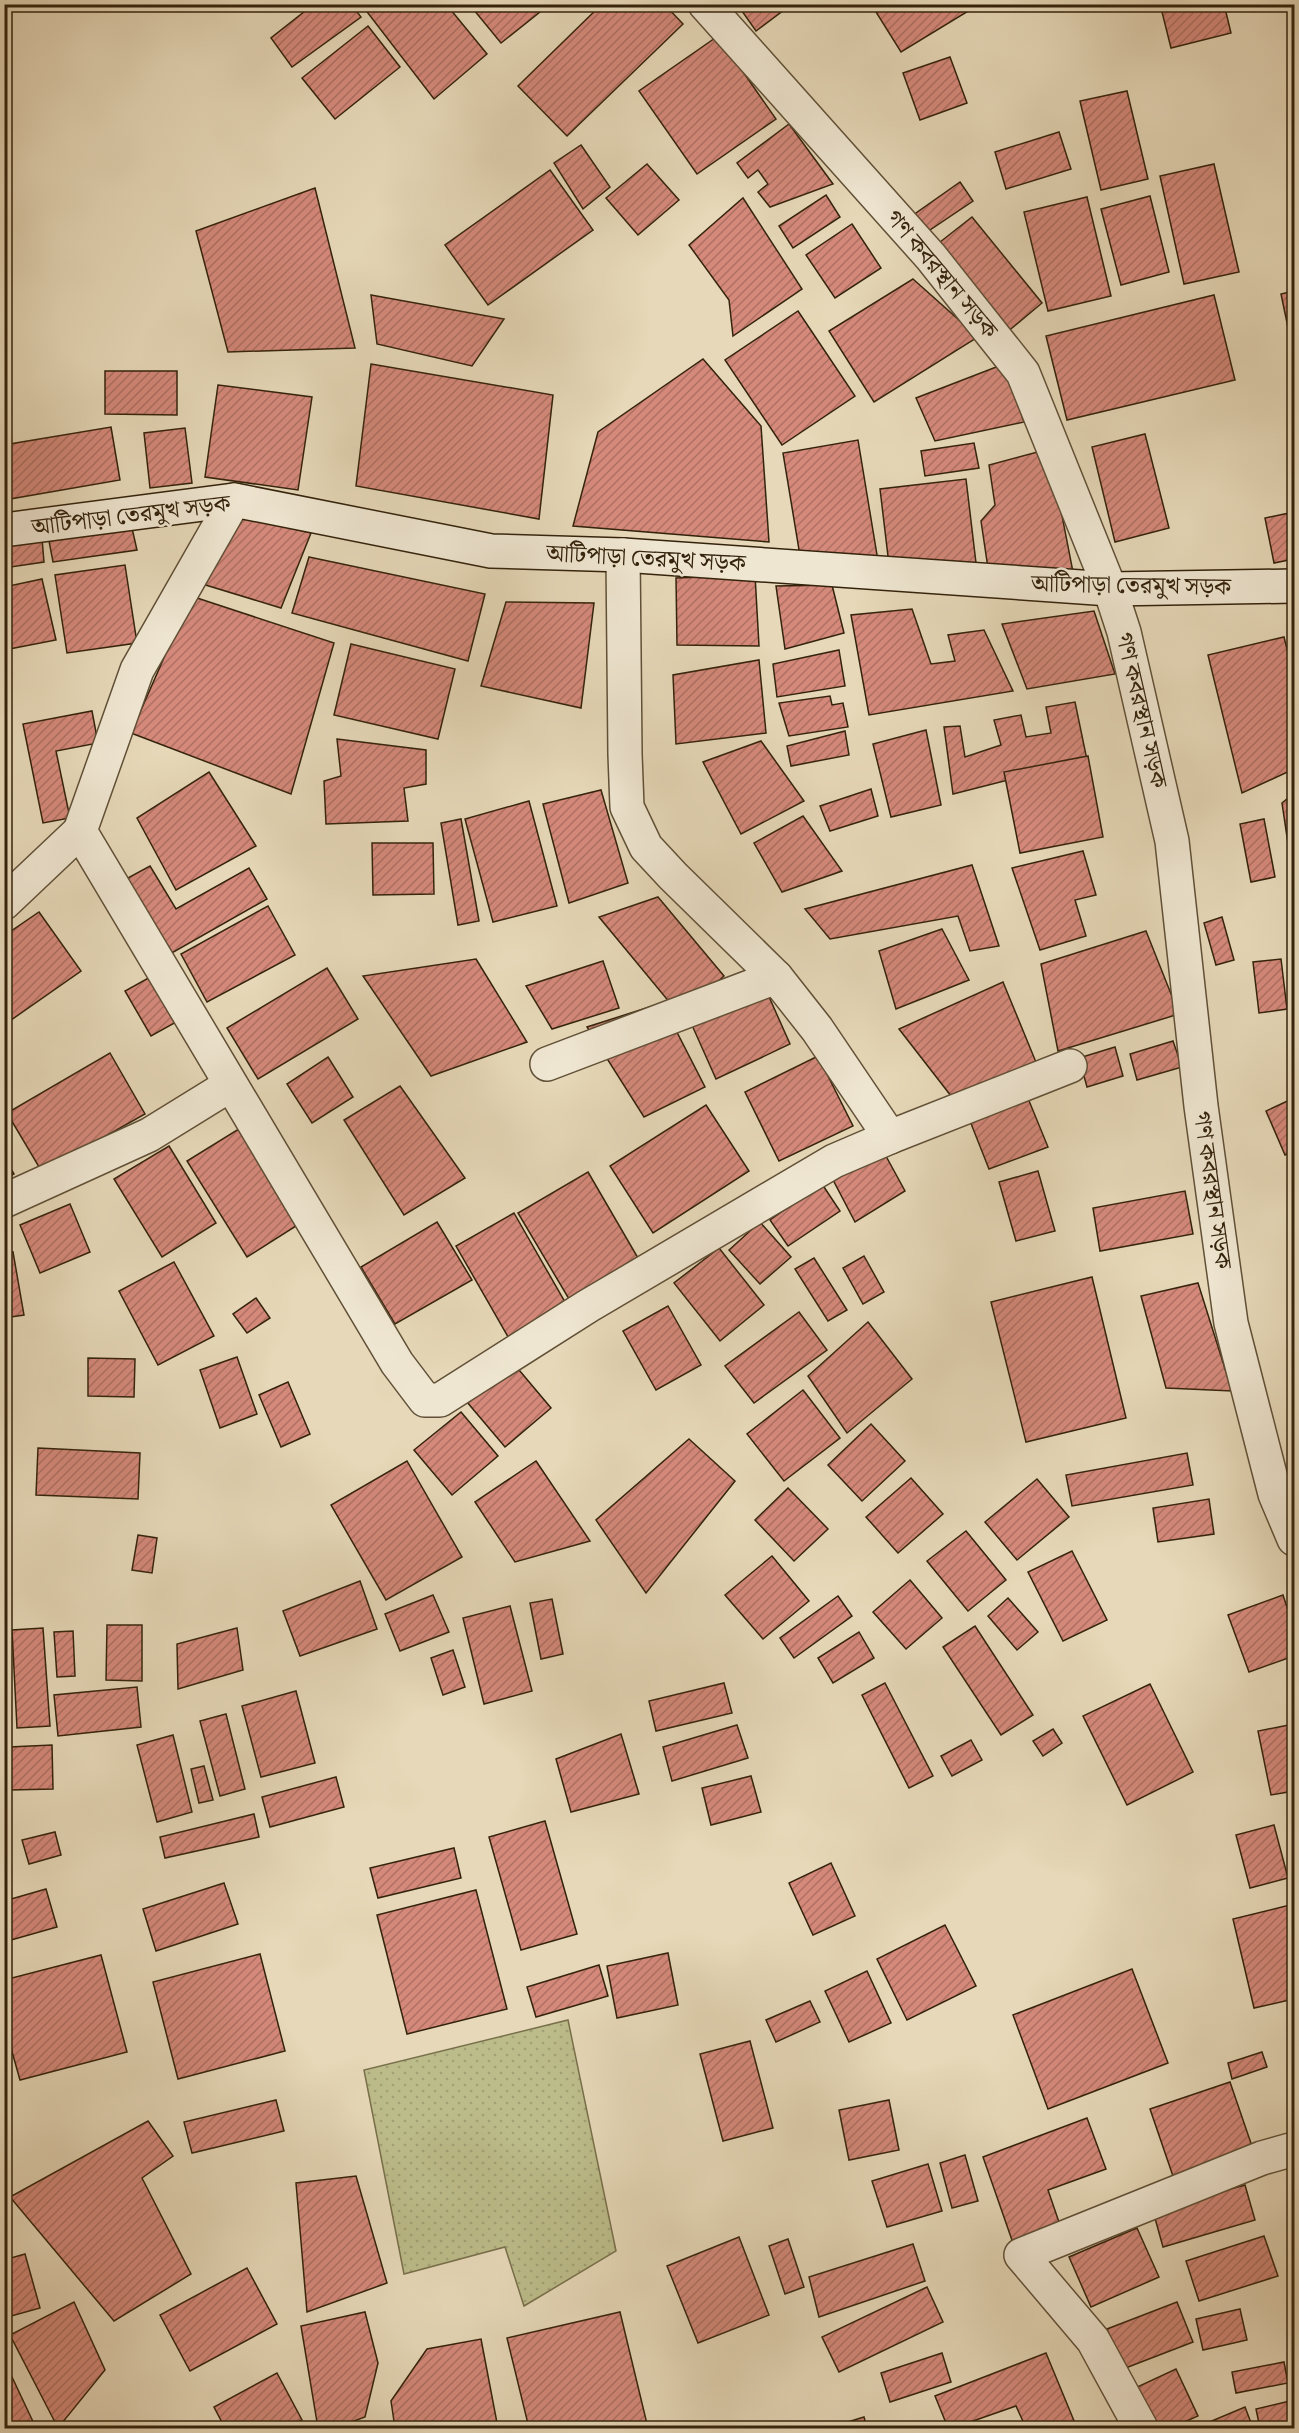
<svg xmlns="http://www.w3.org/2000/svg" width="1299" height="2433" viewBox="0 0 1299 2433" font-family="Alegreya,'Noto Serif Bengali',serif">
  <defs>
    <pattern id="park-dots" width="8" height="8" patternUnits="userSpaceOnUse" patternTransform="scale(1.5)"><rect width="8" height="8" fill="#bcbc8a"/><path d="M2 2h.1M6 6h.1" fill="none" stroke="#a2a176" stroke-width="1.8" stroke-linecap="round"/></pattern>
    <pattern id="building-hatch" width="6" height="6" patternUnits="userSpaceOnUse" patternTransform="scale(1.5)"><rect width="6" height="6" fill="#d5897b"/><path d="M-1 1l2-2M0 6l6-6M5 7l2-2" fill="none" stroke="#ae7063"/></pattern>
  </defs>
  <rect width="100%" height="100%" fill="#e6d8b8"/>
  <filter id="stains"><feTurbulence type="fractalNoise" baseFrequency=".00333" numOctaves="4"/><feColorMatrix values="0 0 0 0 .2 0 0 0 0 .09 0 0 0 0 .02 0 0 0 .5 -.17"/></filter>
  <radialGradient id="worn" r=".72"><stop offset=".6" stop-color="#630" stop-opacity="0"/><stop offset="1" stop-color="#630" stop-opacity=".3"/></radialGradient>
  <polygon fill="url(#park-dots)" stroke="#78704b" stroke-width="1.5" points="568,2020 616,2251 524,2306 505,2247 404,2274 364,2070"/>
  <g fill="url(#building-hatch)" stroke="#34230c" stroke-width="1.5">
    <polygon points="314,4 351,4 361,17 292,67 271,38"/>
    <polygon points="361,4 446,4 487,54 434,99"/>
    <polygon points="469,4 550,4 501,43"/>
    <polygon points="602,4 664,4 683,24 567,136 518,86"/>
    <polygon points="737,4 792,4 756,31"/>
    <polygon points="871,4 967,4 970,10 901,52"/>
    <polygon points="1160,4 1224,4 1231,33 1171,48"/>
    <polygon points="368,26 400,67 335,119 302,78"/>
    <polygon points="718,36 776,119 697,174 639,91"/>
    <polygon points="950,57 967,103 920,120 903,73"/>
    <polygon points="1127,91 1148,179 1101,190 1080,101"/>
    <polygon points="789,124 833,184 770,207 758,192 768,184 758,170 748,178 737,163"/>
    <polygon points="1059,132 1071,169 1006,189 995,152"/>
    <polygon points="581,145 610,187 583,209 554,163"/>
    <polygon points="647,164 679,200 638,235 606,198"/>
    <polygon points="1214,164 1239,272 1184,284 1160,176"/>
    <polygon points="550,170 593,230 488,305 445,245"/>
    <polygon points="960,182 973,201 921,236 909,218"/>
    <polygon points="315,188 355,348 228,352 196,231"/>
    <polygon points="826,195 840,217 793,248 779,226"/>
    <polygon points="1150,196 1169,272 1121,285 1101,209"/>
    <polygon points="1087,197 1111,296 1048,311 1024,212"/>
    <polygon points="743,198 802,289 733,336 729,300 689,245"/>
    <polygon points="972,217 1042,303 1006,333 935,246"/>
    <polygon points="852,224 881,268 835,298 806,255"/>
    <polygon points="913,279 978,337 874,402 829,331"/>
    <polygon points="1294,291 1294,342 1291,342 1281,294"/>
    <polygon points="371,295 504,319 472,366 377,344"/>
    <polygon points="1214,295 1235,380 1067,420 1046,336"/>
    <polygon points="798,311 855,396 782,445 725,360"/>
    <polygon points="703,359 761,426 769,542 573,526 598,432"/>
    <polygon points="371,364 553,395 539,519 356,486"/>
    <polygon points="1004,364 1024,422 935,441 916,398"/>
    <polygon points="105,371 177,371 177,415 105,414"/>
    <polygon points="218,385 312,397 298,490 205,477"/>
    <polygon points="111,427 120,480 4,500 4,445"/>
    <polygon points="185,428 192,483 150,488 144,433"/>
    <polygon points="1145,434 1169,528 1115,542 1092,447"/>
    <polygon points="858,440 878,561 803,574 783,453"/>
    <polygon points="974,443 979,468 925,476 921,451"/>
    <polygon points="1049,449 1073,572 989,575 981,521 995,505 989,465"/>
    <polygon points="966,479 976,563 890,573 880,489"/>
    <polygon points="1294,512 1294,559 1274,563 1265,518"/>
    <polygon points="237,515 311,533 281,608 199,583"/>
    <polygon points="132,528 137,550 53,562 49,541"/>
    <polygon points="42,538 44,562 4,568 4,544"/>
    <polygon points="309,557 485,594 468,661 292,613"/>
    <polygon points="125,565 137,643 67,653 55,575"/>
    <polygon points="755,575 759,646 677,645 676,578"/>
    <polygon points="42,579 56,640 4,650 4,587"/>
    <polygon points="832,585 844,633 785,649 776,586"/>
    <polygon points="191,596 334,643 291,794 131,733"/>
    <polygon points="506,602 594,603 581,708 481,686"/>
    <polygon points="912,609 931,664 955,661 948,635 984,630 1013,691 869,715 851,615"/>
    <polygon points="1094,611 1115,674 1027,689 1002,624"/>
    <polygon points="1284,637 1294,677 1294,769 1242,793 1208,655"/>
    <polygon points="351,644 455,669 438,739 334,715"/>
    <polygon points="839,650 845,686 777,697 773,664"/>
    <polygon points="759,660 766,733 676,744 673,675"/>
    <polygon points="830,696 832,705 843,703 848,727 789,736 779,703"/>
    <polygon points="1075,702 1087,760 953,794 944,727 960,726 965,757 1001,745 994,720 1021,715 1026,737 1051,733 1046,707"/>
    <polygon points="92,711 98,743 56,751 70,818 43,823 23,724"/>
    <polygon points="926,730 941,805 891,817 873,744"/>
    <polygon points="845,731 849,755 791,766 787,746"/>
    <polygon points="337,739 426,750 426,784 404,788 408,821 326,824 324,781 341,776"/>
    <polygon points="761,741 804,801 741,834 703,762"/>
    <polygon points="1088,756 1103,837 1020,853 1004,772"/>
    <polygon points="209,772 256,846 176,890 137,818"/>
    <polygon points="871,789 878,816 830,831 820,806"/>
    <polygon points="601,790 628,883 569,903 543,804"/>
    <polygon points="1294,793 1294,863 1291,864 1282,803"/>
    <polygon points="529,801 557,906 493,922 465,819"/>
    <polygon points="803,816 842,871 782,892 754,843"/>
    <polygon points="461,819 479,921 458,925 441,823"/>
    <polygon points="1264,819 1275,877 1251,882 1240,824"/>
    <polygon points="372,843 433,843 434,894 373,895"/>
    <polygon points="1083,851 1096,895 1075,900 1086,936 1040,950 1012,868"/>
    <polygon points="972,865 999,946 970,951 958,916 830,939 805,909"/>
    <polygon points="150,866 176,909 249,868 267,899 170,954 126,879"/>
    <polygon points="658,897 724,976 680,1015 599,917"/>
    <polygon points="268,906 295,955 207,1002 181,954"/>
    <polygon points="39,912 81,971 4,1025 4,936"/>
    <polygon points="1222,917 1234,960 1216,965 1204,923"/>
    <polygon points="942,929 969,980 896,1009 879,951"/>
    <polygon points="1146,931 1179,1014 1058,1051 1041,964"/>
    <polygon points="476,959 527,1042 431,1076 363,976"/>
    <polygon points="1281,959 1287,1009 1259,1013 1253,962"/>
    <polygon points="603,961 619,1008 552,1029 526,986"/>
    <polygon points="327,968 358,1019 258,1079 227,1028"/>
    <polygon points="152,976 178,1021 151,1036 125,991"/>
    <polygon points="1003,982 1038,1067 955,1101 899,1029"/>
    <polygon points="766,990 790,1044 716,1079 691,1023"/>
    <polygon points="662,1003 705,1087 644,1117 587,1027"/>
    <polygon points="1173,1041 1182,1067 1137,1080 1130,1054"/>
    <polygon points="1115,1047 1123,1076 1087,1087 1079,1058"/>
    <polygon points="110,1053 145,1114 42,1172 7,1113"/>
    <polygon points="818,1056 853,1126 779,1161 745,1092"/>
    <polygon points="328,1057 353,1097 312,1123 287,1084"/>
    <polygon points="400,1086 465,1178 404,1215 344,1120"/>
    <polygon points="1025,1091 1048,1147 989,1169 968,1116"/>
    <polygon points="1294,1098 1294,1151 1285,1155 1266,1111"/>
    <polygon points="706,1105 749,1171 653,1233 610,1166"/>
    <polygon points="242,1127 307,1219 247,1257 187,1161"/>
    <polygon points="169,1146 216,1223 162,1257 114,1179"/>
    <polygon points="881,1147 905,1191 855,1222 831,1176"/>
    <polygon points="4,1157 14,1174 4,1179"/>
    <polygon points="1038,1171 1055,1231 1016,1241 999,1182"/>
    <polygon points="588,1172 638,1258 569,1299 518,1213"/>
    <polygon points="822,1184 840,1211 788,1246 770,1220"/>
    <polygon points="1185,1191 1193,1234 1100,1251 1093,1208"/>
    <polygon points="70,1204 90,1252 40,1273 20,1225"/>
    <polygon points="514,1213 569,1309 511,1342 456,1246"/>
    <polygon points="437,1222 472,1280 395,1324 361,1267"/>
    <polygon points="760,1222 791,1257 760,1284 729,1250"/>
    <polygon points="719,1248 764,1305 720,1341 674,1283"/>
    <polygon points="13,1252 24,1315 4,1318 4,1254"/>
    <polygon points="864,1256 884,1292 863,1304 843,1268"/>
    <polygon points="814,1258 847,1310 828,1321 795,1269"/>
    <polygon points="174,1262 214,1336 158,1365 119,1291"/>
    <polygon points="1092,1277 1126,1418 1026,1442 991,1302"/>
    <polygon points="1198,1283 1232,1391 1166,1388 1141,1296"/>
    <polygon points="256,1298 270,1318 247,1333 233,1314"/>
    <polygon points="668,1306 701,1365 656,1390 623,1331"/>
    <polygon points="799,1312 827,1350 754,1403 725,1366"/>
    <polygon points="868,1322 912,1379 847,1433 808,1376"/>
    <polygon points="237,1357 257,1414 220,1428 200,1370"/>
    <polygon points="88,1358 135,1359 134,1397 88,1396"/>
    <polygon points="514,1364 551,1408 505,1447 467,1402"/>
    <polygon points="288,1382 310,1434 281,1447 259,1395"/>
    <polygon points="803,1390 840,1438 784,1481 747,1434"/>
    <polygon points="461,1412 498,1456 452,1495 414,1450"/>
    <polygon points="871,1424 905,1461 862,1501 828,1465"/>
    <polygon points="689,1439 735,1481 646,1593 596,1520"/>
    <polygon points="38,1448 140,1453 138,1499 36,1495"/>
    <polygon points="1187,1453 1193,1485 1072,1506 1066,1475"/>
    <polygon points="407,1461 462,1557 386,1600 331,1505"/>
    <polygon points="536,1461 590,1541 515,1562 475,1502"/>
    <polygon points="911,1478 943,1514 898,1553 866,1517"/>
    <polygon points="1037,1479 1069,1517 1017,1560 985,1522"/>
    <polygon points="788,1488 828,1529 794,1561 755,1520"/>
    <polygon points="1209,1499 1214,1534 1158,1542 1153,1508"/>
    <polygon points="966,1531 1006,1580 968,1611 927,1561"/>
    <polygon points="138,1535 157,1538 152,1573 132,1570"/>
    <polygon points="1072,1551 1107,1620 1063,1641 1028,1572"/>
    <polygon points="772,1556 809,1601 763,1639 725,1595"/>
    <polygon points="910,1580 942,1618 906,1649 873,1612"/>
    <polygon points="360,1581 377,1629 300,1656 283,1611"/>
    <polygon points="433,1595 449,1632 400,1651 385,1614"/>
    <polygon points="1283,1595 1294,1629 1294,1656 1249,1672 1228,1615"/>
    <polygon points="838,1596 852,1616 794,1658 780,1638"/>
    <polygon points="1008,1598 1038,1632 1017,1650 988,1616"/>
    <polygon points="552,1599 563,1654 541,1659 530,1603"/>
    <polygon points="510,1606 532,1691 484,1704 463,1618"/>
    <polygon points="107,1625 142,1625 142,1681 106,1680"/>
    <polygon points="975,1626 1033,1715 1001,1735 943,1647"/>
    <polygon points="43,1628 50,1726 17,1728 12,1630"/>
    <polygon points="237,1628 243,1670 178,1689 177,1644"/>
    <polygon points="73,1631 75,1676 57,1677 54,1632"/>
    <polygon points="859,1632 874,1658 833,1683 818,1658"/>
    <polygon points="453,1650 465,1687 443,1695 431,1658"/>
    <polygon points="724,1683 732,1713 656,1731 649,1701"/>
    <polygon points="885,1683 933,1776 909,1788 862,1695"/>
    <polygon points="1150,1684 1193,1772 1127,1805 1083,1716"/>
    <polygon points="137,1687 141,1727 58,1736 54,1695"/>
    <polygon points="296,1691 315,1763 261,1777 242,1706"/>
    <polygon points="226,1714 245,1789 220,1796 200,1721"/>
    <polygon points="1294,1724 1294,1791 1271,1795 1258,1731"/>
    <polygon points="737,1725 748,1758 672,1781 663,1747"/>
    <polygon points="1053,1729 1062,1743 1043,1756 1033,1741"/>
    <polygon points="621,1734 639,1794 571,1812 556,1759"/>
    <polygon points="173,1735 192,1812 157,1822 137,1745"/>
    <polygon points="971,1740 982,1760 952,1776 941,1756"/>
    <polygon points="52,1745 53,1789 10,1790 9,1747"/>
    <polygon points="204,1766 213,1800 199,1803 191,1769"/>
    <polygon points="751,1776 761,1812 711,1825 702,1788"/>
    <polygon points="336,1777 344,1807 270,1827 262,1797"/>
    <polygon points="254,1814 259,1837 165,1858 160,1837"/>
    <polygon points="545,1821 577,1934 521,1950 489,1837"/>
    <polygon points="1274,1825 1288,1878 1250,1888 1236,1835"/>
    <polygon points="55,1832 61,1855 29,1864 22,1840"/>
    <polygon points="454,1848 461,1878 378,1898 370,1868"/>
    <polygon points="831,1863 855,1916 813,1935 789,1883"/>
    <polygon points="224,1883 238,1924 156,1951 143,1909"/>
    <polygon points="46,1889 57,1927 4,1942 4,1901"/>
    <polygon points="476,1890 507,2009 407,2034 377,1915"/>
    <polygon points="1294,1904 1294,1999 1254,2008 1233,1919"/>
    <polygon points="945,1925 976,1986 907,2020 877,1959"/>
    <polygon points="668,1953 678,2005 617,2018 607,1966"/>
    <polygon points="260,1954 285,2051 178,2079 153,1982"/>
    <polygon points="101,1955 127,2052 20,2080 4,2023 4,1980"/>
    <polygon points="599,1965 608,1996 536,2017 527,1987"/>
    <polygon points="1132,1969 1168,2063 1048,2109 1013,2015"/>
    <polygon points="867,1971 891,2023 849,2042 825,1991"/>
    <polygon points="810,2001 820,2022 776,2042 766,2020"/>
    <polygon points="750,2041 773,2128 723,2141 700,2054"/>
    <polygon points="1262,2052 1267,2067 1232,2079 1228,2063"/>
    <polygon points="1230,2082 1254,2152 1174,2179 1150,2109"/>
    <polygon points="276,2100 284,2131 192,2153 184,2122"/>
    <polygon points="889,2100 899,2150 849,2160 839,2110"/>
    <polygon points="1087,2118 1106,2169 1048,2190 1061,2228 1013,2243 983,2157"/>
    <polygon points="148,2121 173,2156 142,2178 191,2274 114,2321 10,2197"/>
    <polygon points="965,2155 978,2201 952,2208 940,2163"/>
    <polygon points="928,2164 942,2211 887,2227 872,2181"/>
    <polygon points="356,2176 387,2283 307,2312 296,2183"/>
    <polygon points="1245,2185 1255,2220 1163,2247 1153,2211"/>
    <polygon points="1137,2228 1159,2277 1091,2307 1069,2257"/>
    <polygon points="1264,2236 1278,2276 1199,2301 1186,2261"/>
    <polygon points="739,2237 769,2315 698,2343 667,2266"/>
    <polygon points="788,2239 804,2287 785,2294 769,2246"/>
    <polygon points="913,2244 925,2281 819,2317 809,2277"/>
    <polygon points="25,2254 40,2308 4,2318 4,2260"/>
    <polygon points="247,2268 277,2324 190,2371 160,2315"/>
    <polygon points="927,2287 943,2322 839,2372 822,2337"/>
    <polygon points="74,2302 105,2370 58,2428 10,2335"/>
    <polygon points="1177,2302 1193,2342 1123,2369 1107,2329"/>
    <polygon points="1240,2309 1247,2340 1203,2350 1196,2319"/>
    <polygon points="365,2312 378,2363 365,2417 335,2428 318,2428 301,2326"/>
    <polygon points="620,2312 648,2428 529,2428 507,2338"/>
    <polygon points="481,2339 498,2428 395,2428 391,2401 427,2349"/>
    <polygon points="942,2353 951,2382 890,2402 881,2373"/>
    <polygon points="1046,2353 1077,2428 1026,2428 1016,2406 953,2428 948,2428 935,2396"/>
    <polygon points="4,2360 36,2428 4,2428"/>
    <polygon points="1284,2362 1288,2383 1236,2393 1232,2372"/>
    <polygon points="1176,2369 1198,2416 1171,2428 1153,2428 1135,2388"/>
    <polygon points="277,2373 302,2420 287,2428 225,2428 214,2407"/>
    <polygon points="1294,2400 1294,2428 1260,2428 1256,2409"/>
    <polygon points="1245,2407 1253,2428 1204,2428 1202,2425"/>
    <polygon points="864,2417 867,2428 828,2428"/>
  </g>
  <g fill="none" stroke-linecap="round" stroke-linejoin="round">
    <g stroke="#605037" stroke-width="36">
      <g id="street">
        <polyline points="705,4 931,257 1023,373 1110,589 1124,632 1172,841 1201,1106 1231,1323 1275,1494 1294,1539"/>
        <polyline points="234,500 137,670 80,831 397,1363 425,1400 440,1400 588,1306 834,1161 890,1137"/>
        <polyline points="623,555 625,754 627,807 646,847 673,876 776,977 817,1029 890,1137 1070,1066"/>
        <polyline points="4,903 80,831"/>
        <polyline points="547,1064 776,977"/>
        <polyline points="4,1201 149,1135 230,1085"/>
        <polyline points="1141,2428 1093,2340 1021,2255 1262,2158 1294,2149"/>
      </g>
    </g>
    <g stroke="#34230c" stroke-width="36">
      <polyline id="secondary" points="4,530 234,500 491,551 623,555 1110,589 1294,586"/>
    </g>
    <use href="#street" stroke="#efe6d1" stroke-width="33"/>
    <use href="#secondary" stroke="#efe6d1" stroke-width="33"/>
  </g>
  <g text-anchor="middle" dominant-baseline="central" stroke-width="5" stroke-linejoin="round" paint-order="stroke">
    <g font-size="24" fill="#34230c" stroke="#efe6d1">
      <text transform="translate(942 274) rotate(50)">গণ কবরস্থান সড়ক</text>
      <text transform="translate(131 515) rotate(-7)">আটিপাড়া তেরমুখ সড়ক</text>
      <text transform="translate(646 558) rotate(3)">আটিপাড়া তেরমুখ সড়ক</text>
      <text transform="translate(1131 585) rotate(1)">আটিপাড়া তেরমুখ সড়ক</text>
      <text transform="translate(1142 710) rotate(77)">গণ কবরস্থান সড়ক</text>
      <text transform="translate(1213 1190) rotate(82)">গণ কবরস্থান সড়ক</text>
    </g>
  </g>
  <rect width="1299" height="2433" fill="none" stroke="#e6d8b8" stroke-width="24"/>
  <rect x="6" y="6" width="1287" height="2421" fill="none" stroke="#34230c" stroke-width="3"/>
  <rect x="12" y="12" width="1275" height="2409" fill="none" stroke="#34230c" stroke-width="1.5"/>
  <rect width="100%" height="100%" filter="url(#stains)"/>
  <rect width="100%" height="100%" fill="url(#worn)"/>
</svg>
